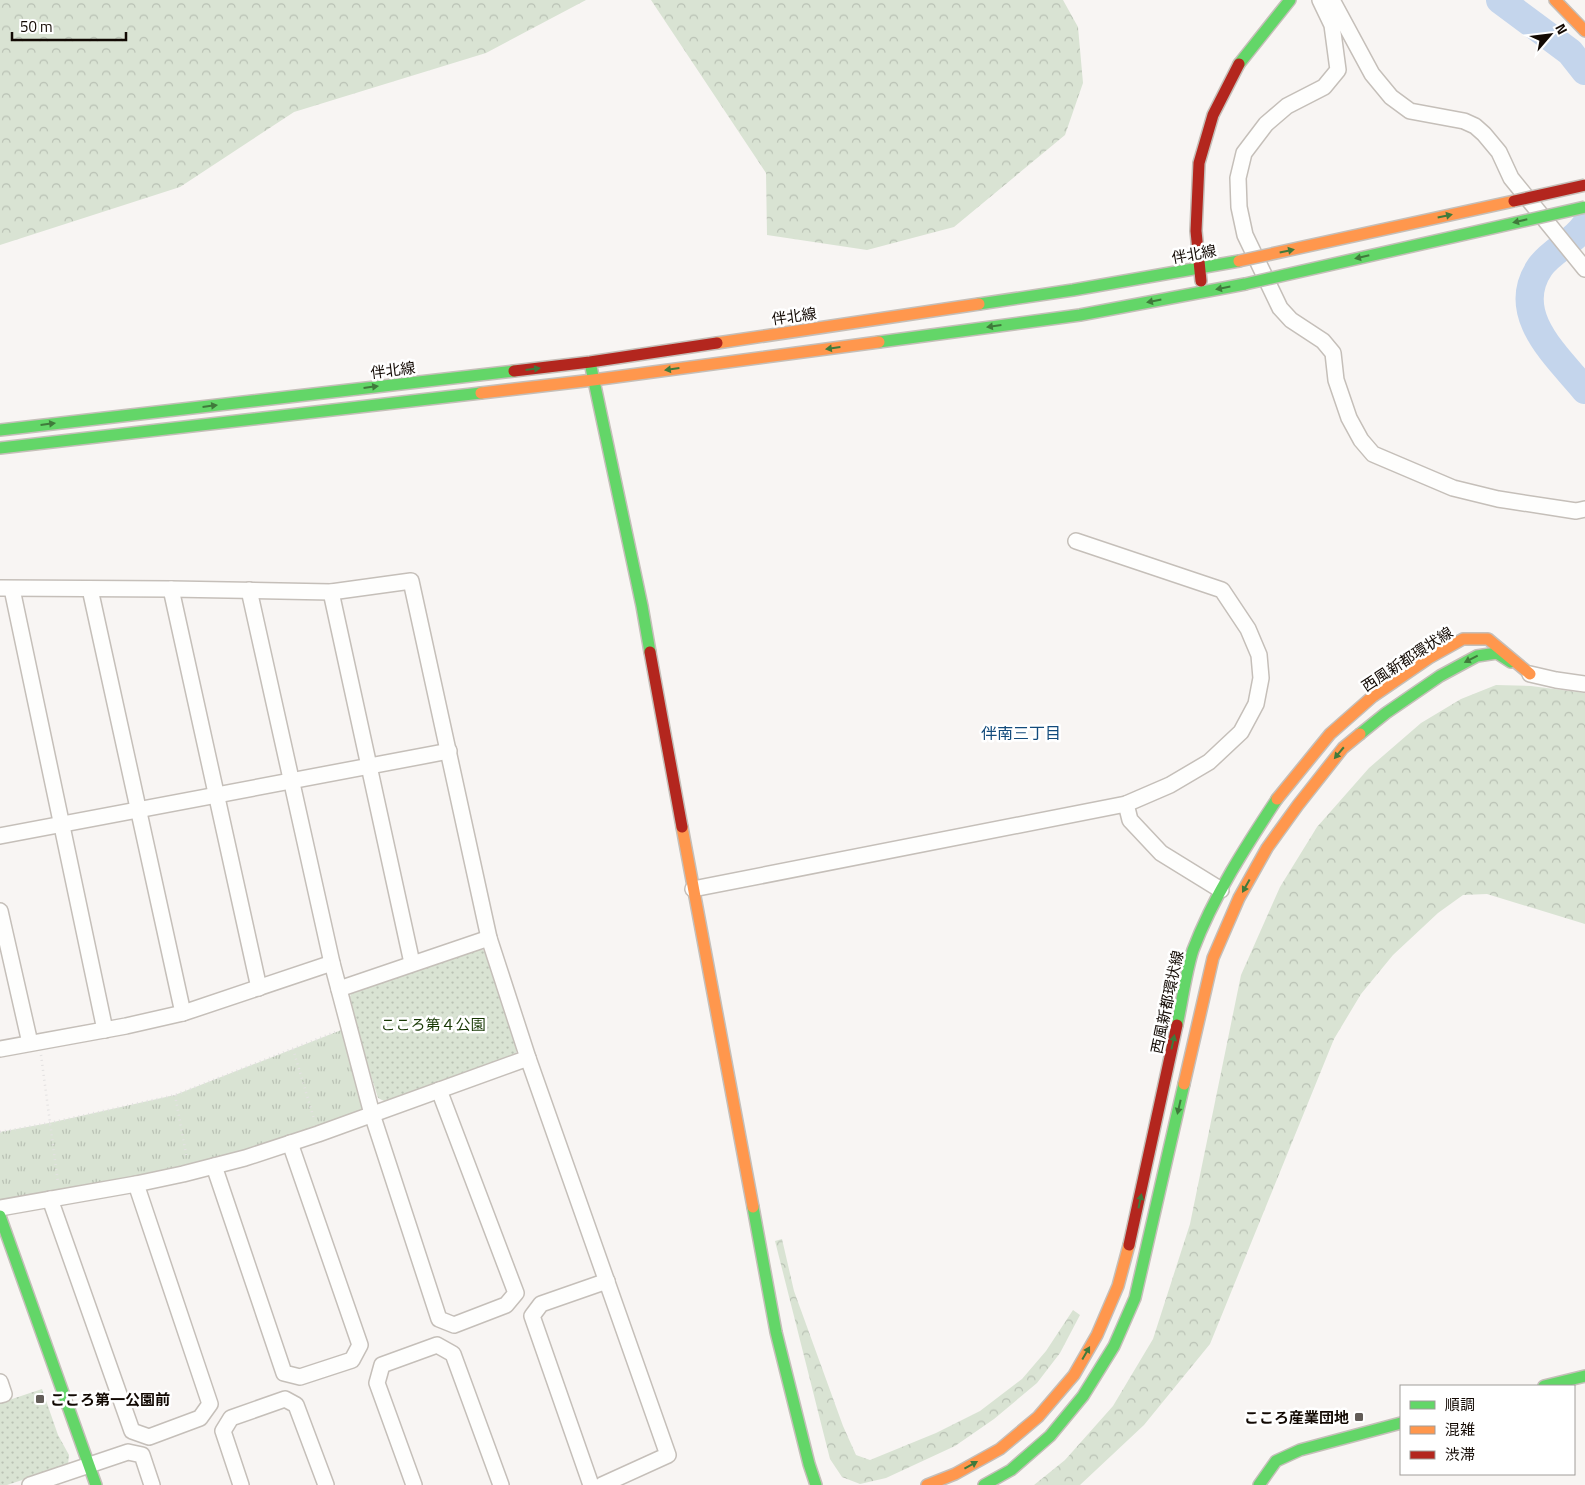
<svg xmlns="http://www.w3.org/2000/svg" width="1585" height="1485" viewBox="0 0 1585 1485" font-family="'Titillium Web','Noto Sans JP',sans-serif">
  <defs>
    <pattern id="grass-tufts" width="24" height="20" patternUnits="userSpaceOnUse" patternTransform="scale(1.25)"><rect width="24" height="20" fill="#d9e3d3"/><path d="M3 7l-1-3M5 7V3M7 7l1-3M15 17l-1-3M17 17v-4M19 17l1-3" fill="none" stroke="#b9c1b4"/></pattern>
    <pattern id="forest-crowns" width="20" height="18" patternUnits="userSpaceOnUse" patternTransform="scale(1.25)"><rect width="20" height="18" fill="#d9e3d3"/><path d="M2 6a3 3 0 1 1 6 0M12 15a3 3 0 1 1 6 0" fill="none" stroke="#b9c1b4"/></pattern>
    <pattern id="park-dots" width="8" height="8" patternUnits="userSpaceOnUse" patternTransform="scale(1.25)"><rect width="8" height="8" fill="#d9e3d3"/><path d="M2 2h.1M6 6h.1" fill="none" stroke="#b9c1b4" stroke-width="1.8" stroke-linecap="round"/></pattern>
  </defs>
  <rect width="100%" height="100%" fill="#f8f5f3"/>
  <polygon fill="url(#grass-tufts)" points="349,1027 372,1114 190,1172 0,1208 0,1132 49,1123 175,1095"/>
  <g fill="url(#forest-crowns)">
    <polygon points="0,0 586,0 486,53 294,112 180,187 0,245"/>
    <polygon points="651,0 1063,0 1078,27 1083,83 1065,135 954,227 867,250 767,235 766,173"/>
    <polygon points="1496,685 1531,686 1585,693 1585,924 1487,894 1463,895 1438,913 1393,955 1361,994 1334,1039 1210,1344 1144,1425 1080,1485 1034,1485 1065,1460 1113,1406 1153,1339 1190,1224 1241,975 1280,887 1317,827 1369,768 1421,723 1461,699"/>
    <polygon points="782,1239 794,1291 843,1426 856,1455 870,1460 936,1433 980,1411 1022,1379 1046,1351 1073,1310 1080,1315 1060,1353 1037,1383 994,1419 955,1446 886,1478 860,1484 842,1477 830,1459 775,1241"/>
  </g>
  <g fill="url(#park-dots)">
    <polygon points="473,946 485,951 518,1048 514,1057 388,1103 378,1098 348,1002 352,991"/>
    <polygon points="42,1389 58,1435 69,1455 68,1465 7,1485 0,1485 0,1403"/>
  </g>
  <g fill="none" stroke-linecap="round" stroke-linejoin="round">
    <g stroke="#c4d5ec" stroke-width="28">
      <polyline points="1500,0 1570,52 1585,71"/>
      <path d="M1585,225C1574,242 1551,251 1540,267C1508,314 1557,356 1585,390"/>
    </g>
    <g stroke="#c5bfb9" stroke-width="18">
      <g id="street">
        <polyline points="1320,0 1332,25 1338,70 1324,87 1287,106 1266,124 1244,153 1238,178 1239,207 1245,235 1280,308 1291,320 1323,341 1333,353 1336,380 1349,418 1361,440 1373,454 1453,488 1498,499 1576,511 1585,509"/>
        <polyline points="1332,0 1372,74 1391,97 1410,111 1464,121 1475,126 1484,134 1499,152 1511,178 1585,269"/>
        <polyline points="0,588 171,589 331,592 411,581 489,938 528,1058"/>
        <polyline points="12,589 105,1030"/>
        <polyline points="90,589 183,1013"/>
        <polyline points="171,589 259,988"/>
        <polyline points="249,590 332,963 372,1114 439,1319 454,1325 506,1305 516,1293 439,1090"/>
        <polyline points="331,592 412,963"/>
        <polyline points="1530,674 1556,680 1585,684"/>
        <polyline points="1126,804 1130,820 1161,853 1221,890"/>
        <polyline points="0,836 449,751"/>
        <polyline points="693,889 1126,804 1170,785 1209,762 1241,732 1256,704 1261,678 1259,655 1248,629 1222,590 1076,541"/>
        <polyline points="0,911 30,1043"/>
        <polyline points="339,989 489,938"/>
        <polyline points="0,1049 126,1026 183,1013 332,963"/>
        <polyline points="214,1166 284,1373 300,1377 352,1360 360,1345 290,1143"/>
        <polyline points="50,1199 132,1431 149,1437 200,1418 210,1404 136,1184"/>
        <polyline points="0,1208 136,1184 183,1174 245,1158 318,1134 528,1058 668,1455 602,1485"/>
        <polyline points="0,1382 4,1394 0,1395"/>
        <polyline points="30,1485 128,1452 142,1455 152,1485"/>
        <polyline points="241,1485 223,1431 231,1418 285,1399 296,1405 326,1485"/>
        <polyline points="414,1485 377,1383 382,1365 437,1345 453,1354 501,1485"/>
        <polyline points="591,1485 532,1316 541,1304 607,1281"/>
      </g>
    </g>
    <g stroke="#c5bfb9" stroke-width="14">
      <g id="fast">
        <polyline points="1239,64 1290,0"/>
        <polyline points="979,304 1073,290 1239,261"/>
        <polyline points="879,342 1080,315 1245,284"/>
        <polyline points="591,367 642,606 650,652"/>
        <polyline points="0,430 514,371"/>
        <polyline points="0,448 481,393"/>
        <polyline points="1360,734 1386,713 1440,676 1477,656 1497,653 1511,662"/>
        <path d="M1177,1025C1182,1002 1186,971 1193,950C1213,897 1246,846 1277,799"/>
        <polyline points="753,1207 776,1332 809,1464 816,1485"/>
        <polyline points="0,1216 96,1485"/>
        <polyline points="1544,1386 1585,1376"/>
        <polyline points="984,1485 1011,1470 1050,1436 1083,1396 1114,1346 1135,1298 1184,1084"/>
        <polyline points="1259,1485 1276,1461 1300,1450 1401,1423"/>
      </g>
    </g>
    <g stroke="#c5bfb9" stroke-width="14">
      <g id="slow">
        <polyline points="1555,0 1585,31"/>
        <polyline points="717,343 979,304"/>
        <polyline points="481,393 593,380 879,342"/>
        <polyline points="1277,799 1330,734 1372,697 1429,658 1463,639 1488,639 1530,674"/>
        <polyline points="682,827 753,1207"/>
        <polyline points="1184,1084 1213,958 1239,898 1267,848 1298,805 1343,748 1360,734"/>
        <polyline points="927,1485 955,1474 1000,1449 1038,1417 1074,1375 1097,1335 1118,1286 1129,1245"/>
      </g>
    </g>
    <g stroke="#c5bfb9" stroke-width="14">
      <g id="jam">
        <polyline points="1201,281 1196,231 1199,163 1213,115 1239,64"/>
        <polyline points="514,371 590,362 717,343"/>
        <polyline points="650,652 682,827"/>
        <polyline points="1129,1245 1177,1025"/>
      </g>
    </g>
    <g stroke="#e3e1e1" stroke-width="2.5" stroke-dasharray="1 4" stroke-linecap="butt">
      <polyline points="293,1049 314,1119"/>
      <polyline points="41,1055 58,1183"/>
      <polyline points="175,1095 187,1159"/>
      <polyline points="0,1132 49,1123 175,1095 335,1032"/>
    </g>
    <use href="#street" stroke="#fefefd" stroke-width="15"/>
    <use href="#fast" stroke="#63d668" stroke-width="11"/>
    <use href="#slow" stroke="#ff974d" stroke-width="11"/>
    <use href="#jam" stroke="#b3261e" stroke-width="11"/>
    <g stroke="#c5bfb9" stroke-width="14" stroke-linecap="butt">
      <polyline id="fast-bridge" points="1245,284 1585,207"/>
    </g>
    <g stroke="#c5bfb9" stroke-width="14" stroke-linecap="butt">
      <polyline id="slow-bridge" points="1239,261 1514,201"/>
    </g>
    <g stroke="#c5bfb9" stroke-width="14" stroke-linecap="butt">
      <polyline id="jam-bridge" points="1514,201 1585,185"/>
    </g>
    <use href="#fast-bridge" stroke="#63d668" stroke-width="11"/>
    <use href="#slow-bridge" stroke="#ff974d" stroke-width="11"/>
    <use href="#jam-bridge" stroke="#b3261e" stroke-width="11"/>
  </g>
  <defs><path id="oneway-solid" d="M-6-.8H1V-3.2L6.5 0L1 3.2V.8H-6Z" transform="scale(1.25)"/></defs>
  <g fill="#3f7a3b">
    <use href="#oneway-solid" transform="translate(1445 216) rotate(-12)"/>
    <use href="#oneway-solid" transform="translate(1520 221) rotate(167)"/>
    <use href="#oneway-solid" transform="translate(1287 251) rotate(-12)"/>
    <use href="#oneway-solid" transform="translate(1362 257) rotate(167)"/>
    <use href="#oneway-solid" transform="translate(1223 288) rotate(169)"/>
    <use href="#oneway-solid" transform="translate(1154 301) rotate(169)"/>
    <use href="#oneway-solid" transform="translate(994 326) rotate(172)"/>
    <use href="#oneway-solid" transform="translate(833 348) rotate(172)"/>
    <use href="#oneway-solid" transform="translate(533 369) rotate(-7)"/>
    <use href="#oneway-solid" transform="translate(672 369) rotate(172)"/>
    <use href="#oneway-solid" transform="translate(371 387) rotate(-7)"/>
    <use href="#oneway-solid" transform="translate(210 406) rotate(-7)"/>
    <use href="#oneway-solid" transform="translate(48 424) rotate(-7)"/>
    <use href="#oneway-solid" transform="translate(1471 659) rotate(153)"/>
    <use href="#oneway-solid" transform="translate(1339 753) rotate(130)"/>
    <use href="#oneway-solid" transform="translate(1246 886) rotate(119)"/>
    <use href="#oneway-solid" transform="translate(1173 1042) rotate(-78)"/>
    <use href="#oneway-solid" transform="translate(1179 1107) rotate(103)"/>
    <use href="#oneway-solid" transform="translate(1140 1201) rotate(-78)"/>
    <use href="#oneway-solid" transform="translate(1086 1353) rotate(-60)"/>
    <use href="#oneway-solid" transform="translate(971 1465) rotate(-29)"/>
  </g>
  <g fill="#625c57" stroke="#fff" stroke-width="2">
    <rect x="35" y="1394" width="10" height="10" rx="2.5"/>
    <rect x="1354" y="1412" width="10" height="10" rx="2.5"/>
  </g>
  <g text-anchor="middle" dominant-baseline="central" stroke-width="5" stroke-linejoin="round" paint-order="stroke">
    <g font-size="15" fill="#120903" stroke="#fff">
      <text transform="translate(1194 254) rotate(-10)">伴北線</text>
      <text transform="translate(794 316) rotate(-8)">伴北線</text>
      <text transform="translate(393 370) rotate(-7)">伴北線</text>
      <text transform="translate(1407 659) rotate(-33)">西風新都環状線</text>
      <text transform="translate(1167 1002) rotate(-78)">西風新都環状線</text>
    </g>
    <g font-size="15" fill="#173804" stroke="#fff">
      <text x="433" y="1024">こころ第４公園</text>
    </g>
    <g font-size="15" font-weight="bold" fill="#120903" stroke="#fff" text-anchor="start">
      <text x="50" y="1399">こころ第一公園前</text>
      <text x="1349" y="1417" text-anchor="end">こころ産業団地</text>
    </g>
    <g font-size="16" fill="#124a7b" stroke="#fff">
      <text x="1021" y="733">伴南三丁目</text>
    </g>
  </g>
  <rect x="1400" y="1385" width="175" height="90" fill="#ffffff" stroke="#a09d9a"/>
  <rect x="1410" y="1401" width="25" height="8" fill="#63d668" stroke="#a09d9a"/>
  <text x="1445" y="1410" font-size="15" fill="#120903">順調</text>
  <rect x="1410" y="1426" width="25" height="8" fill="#ff974d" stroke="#a09d9a"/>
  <text x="1445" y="1435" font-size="15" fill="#120903">混雑</text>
  <rect x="1410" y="1451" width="25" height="8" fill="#b3261e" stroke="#a09d9a"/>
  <text x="1445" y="1460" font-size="15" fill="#120903">渋滞</text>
  <g transform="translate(1550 35) rotate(62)" stroke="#ffffff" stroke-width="4" paint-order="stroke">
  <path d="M0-4L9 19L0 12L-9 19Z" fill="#120903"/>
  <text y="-8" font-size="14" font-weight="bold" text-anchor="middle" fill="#120903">N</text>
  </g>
  <path d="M12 32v8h114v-8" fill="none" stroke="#120903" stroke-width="2.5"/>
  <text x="20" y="32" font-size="15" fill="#120903" stroke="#ffffff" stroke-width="4" paint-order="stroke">50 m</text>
</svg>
